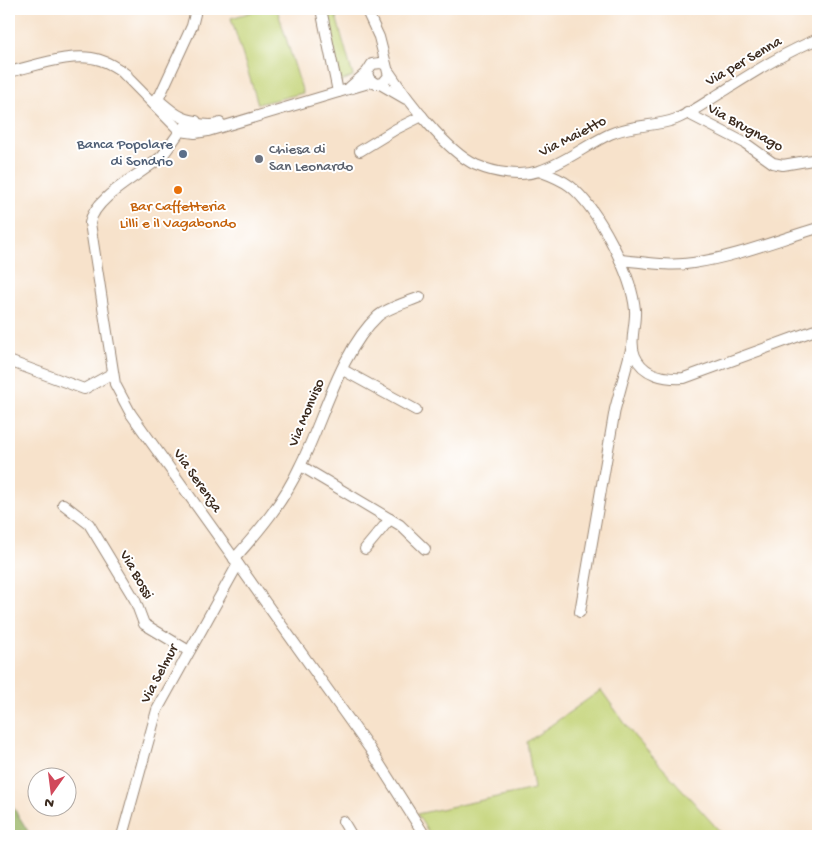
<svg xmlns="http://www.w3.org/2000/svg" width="827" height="845" viewBox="0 0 827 845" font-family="'Gochi Hand',sans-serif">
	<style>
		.green { fill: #c3d376; stroke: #7f7e4a }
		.forest { fill: #9ab567; stroke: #6a7042 }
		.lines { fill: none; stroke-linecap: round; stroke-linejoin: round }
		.minor-casing { stroke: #998674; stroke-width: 12 }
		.minor { stroke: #fff; stroke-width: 10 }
		.service-dot { fill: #5c6f8a; stroke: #fff; stroke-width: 2 }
		.worship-dot { fill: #6b7280; stroke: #fff; stroke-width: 2 }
		.food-dot { fill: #e8710a; stroke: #fff; stroke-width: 2 }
		.labels { text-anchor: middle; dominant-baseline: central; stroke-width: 4; stroke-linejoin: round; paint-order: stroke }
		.street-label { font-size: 15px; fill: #3b2a1e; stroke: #fff }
		.service-label { font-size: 15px; fill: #4e5e75; stroke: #fff; text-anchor: end }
		.worship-label { font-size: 15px; fill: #5b616d; stroke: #fff; text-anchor: start }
		.food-label { font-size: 15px; fill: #c56008; stroke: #fff }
	</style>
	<rect width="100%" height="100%" fill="#fff"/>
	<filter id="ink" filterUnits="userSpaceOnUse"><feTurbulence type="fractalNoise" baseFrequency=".02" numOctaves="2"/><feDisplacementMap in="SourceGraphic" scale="10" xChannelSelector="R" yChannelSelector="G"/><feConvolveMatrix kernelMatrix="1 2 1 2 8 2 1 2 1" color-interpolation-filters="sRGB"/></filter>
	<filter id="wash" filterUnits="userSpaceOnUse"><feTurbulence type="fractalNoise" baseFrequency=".0096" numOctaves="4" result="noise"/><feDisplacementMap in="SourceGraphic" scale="20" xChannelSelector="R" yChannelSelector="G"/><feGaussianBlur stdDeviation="1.12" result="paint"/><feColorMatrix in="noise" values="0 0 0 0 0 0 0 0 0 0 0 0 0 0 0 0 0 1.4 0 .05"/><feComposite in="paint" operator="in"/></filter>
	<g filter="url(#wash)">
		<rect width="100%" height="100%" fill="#f7e2cb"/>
		<g class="green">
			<path d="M 262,9 L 277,9 L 303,93 L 258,104 L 231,18 Z"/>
			<path d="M 325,9 L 334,9 L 353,76 L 340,82 Z"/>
			<path d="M 601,690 L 634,736 L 724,836 L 431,836 L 417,814 L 534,789 L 527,742 Z"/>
		</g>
		<path class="forest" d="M 9,800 L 10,802 L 31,836 L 9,836 Z"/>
	</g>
	<g filter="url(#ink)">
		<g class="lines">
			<g class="minor-casing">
				<g id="minor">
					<path d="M 321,9 L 338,92"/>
					<path d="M 366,9 L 379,37 L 389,76 L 383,83 L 376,84 L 369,79 L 367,72"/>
					<path d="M 9,72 C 35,66 74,51 100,60 C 110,63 119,69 127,75"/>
					<path d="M 122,72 L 180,131 L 195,133 L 208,131 L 372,82"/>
					<path d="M 389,72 C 407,99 447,152 476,165 C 495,173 520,177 539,171 C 565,163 586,145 610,134 C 633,124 655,127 676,119 C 691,113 705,103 719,94 C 751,74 783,53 818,39"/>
					<path d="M 380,84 L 406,99"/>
					<path d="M 350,87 L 367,72 L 372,64 L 381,63 L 386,65"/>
					<path d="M 156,98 C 170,109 178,119 196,121"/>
					<path d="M 156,104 L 192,26 L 195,14 L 195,9"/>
					<path d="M 687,113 L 745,143 L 773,163 L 783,165 L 818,159"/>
					<path d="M 220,123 C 209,129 196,120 185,126 C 182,127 167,151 161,157 C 142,174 94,197 90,223 L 115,384 L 131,414 L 370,749 L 425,836"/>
					<path d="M 360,151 L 396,129 L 422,116"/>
					<path d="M 539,171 C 550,175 561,179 570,186 C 598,208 632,275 635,310 C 636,324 629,342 635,356 C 643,375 665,379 684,378 L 818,329"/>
					<path d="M 620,260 C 644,262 669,267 693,263 C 735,257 777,240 818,228"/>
					<path d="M 9,361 L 84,389 L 113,373"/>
					<path d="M 343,370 L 416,410"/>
					<path d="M 301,466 L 400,525 L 425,549"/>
					<path d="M 63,504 L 89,524 L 135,600 L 144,624 L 189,651"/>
					<path d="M 365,549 L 390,519"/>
					<path d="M 234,559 C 260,530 284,501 300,466 C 323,421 340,351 378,316 C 387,308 408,302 420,297"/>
					<path d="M 580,612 L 615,409 L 632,346"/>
					<path d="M 343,821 L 352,836"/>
					<path d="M 122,836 L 157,710 L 238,564"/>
				</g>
			</g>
			<use href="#minor" class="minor"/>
		</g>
	</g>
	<circle class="service-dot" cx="183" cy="154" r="5"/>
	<circle class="worship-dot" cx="259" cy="159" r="5"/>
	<circle class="food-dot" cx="178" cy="190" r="5"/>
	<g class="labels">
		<g class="street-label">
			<text transform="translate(744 62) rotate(-30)">Via per Senna</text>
			<text transform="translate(745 128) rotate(29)">Via Brugnago</text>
			<text transform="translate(573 137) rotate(-27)">Via Maietto</text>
			<text transform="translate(307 413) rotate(-67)">Via Monviso</text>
			<text transform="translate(197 481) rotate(55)">Via Serenza</text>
			<text transform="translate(136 575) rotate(60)">Via Bossi</text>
			<text transform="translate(160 674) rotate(-62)">Via Selmur</text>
		</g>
		<g class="service-label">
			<text x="173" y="145">Banca Popolare<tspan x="173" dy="17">di Sondrio</tspan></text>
		</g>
		<g class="worship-label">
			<text x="269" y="150">Chiesa di<tspan x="269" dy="17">San Leonardo</tspan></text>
		</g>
		<g class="food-label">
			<text x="178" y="207">Bar Caffetteria<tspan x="178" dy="17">Lilli e il Vagabondo</tspan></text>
		</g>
	</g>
	<rect width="827" height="845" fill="none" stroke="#fff" stroke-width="30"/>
	<g transform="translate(52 792) rotate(194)"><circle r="24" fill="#ffffff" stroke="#b1aaa5"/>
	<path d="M0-4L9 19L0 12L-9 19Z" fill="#d1495b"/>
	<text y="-8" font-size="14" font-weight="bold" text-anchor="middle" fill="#3b2a1e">N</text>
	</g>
</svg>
